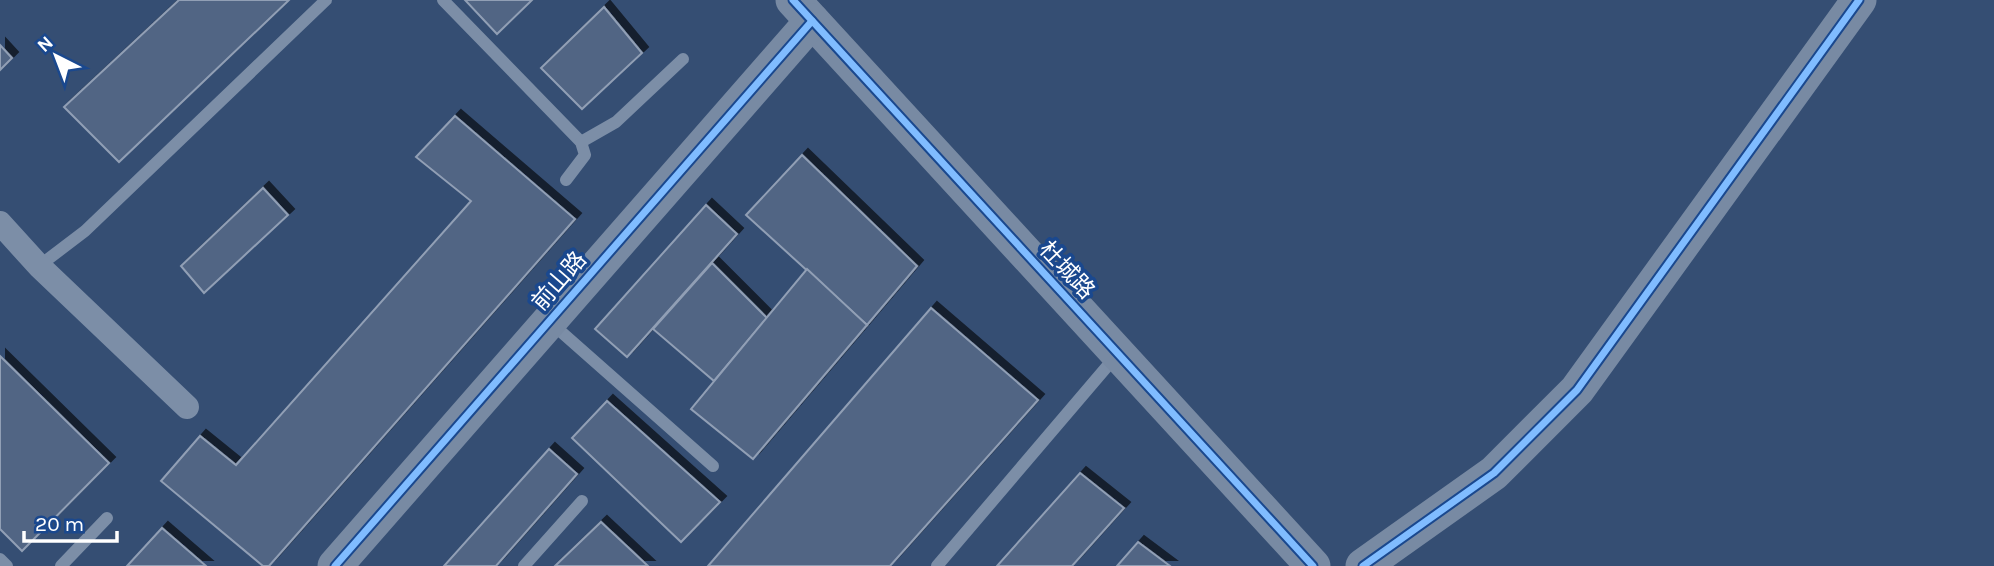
<svg xmlns="http://www.w3.org/2000/svg" width="1994" height="566" viewBox="0 0 1994 566" font-family="Karla,'Noto Sans SC',sans-serif">
	<style>
		.building { fill: #516584; stroke: #919fb5; stroke-width: 2; filter: url(#shadow) }
		.lines { fill: none; stroke-linecap: round; stroke-linejoin: round }
		.lane { stroke: #7c8ea7; stroke-width: 12 }
		.street { stroke: #7c8ea7; stroke-width: 24 }
		.secondary { stroke: #788aa3; stroke-width: 35 }
		.cycleway-casing { stroke: #1a488e; stroke-width: 11 }
		.cycleway { stroke: #80bcff; stroke-width: 7 }
		.labels { text-anchor: middle; dominant-baseline: central; stroke-width: 7; stroke-linejoin: round; paint-order: stroke }
		.street-label { font-size: 23px; fill: #fff; stroke: #1a488e }
	</style>
	<defs>
		<filter id="shadow"><feDropShadow dx="6" dy="-6" stdDeviation="0" flood-color="#0009"/></filter>
	</defs>
	<rect width="100%" height="100%" fill="#354e73"/>
	<g class="building">
		<path d="M 179,0 L 289,0 L 119,162 L 64,107 Z"/>
		<path d="M 465,0 L 532,0 L 497,34 Z"/>
		<path d="M 604,7 L 642,53 L 582,109 L 541,68 Z"/>
		<path d="M 0,45 L 12,58 L 0,70 Z"/>
		<path d="M 455,116 L 575,219 L 269,566 L 263,566 L 161,481 L 200,436 L 236,465 L 471,201 L 416,157 Z"/>
		<path d="M 802,155 L 917,266 L 867,325 L 746,215 Z"/>
		<path d="M 263,188 L 288,215 L 204,293 L 181,266 Z"/>
		<path d="M 706,205 L 737,234 L 627,357 L 595,329 Z"/>
		<path d="M 712,263 L 767,318 L 714,381 L 653,329 Z"/>
		<path d="M 807,269 L 867,325 L 753,459 L 691,409 Z"/>
		<path d="M 931,308 L 1038,400 L 890,566 L 708,566 Z"/>
		<path d="M 0,356 L 109,463 L 22,551 L 0,529 Z"/>
		<path d="M 607,401 L 720,502 L 681,542 L 572,438 Z"/>
		<path d="M 549,449 L 577,474 L 496,566 L 444,566 Z"/>
		<path d="M 1080,473 L 1124,508 L 1072,566 L 997,566 Z"/>
		<path d="M 601,522 L 648,566 L 555,566 Z"/>
		<path d="M 162,528 L 206,566 L 127,566 Z"/>
		<path d="M 1138,542 L 1170,566 L 1117,566 Z"/>
	</g>
	<g class="lines">
		<g class="lane">
			<path d="M 443,0 L 581,142 L 585,155 L 566,180"/>
			<path d="M 581,142 L 616,122 L 683,59"/>
			<path d="M 39,266 L 85,231 L 326,0"/>
			<path d="M 550,322 L 713,466"/>
			<path d="M 0,559 L 7,566"/>
			<path d="M 61,566 L 107,518"/>
			<path d="M 524,566 L 582,501"/>
			<path d="M 937,566 L 1116,356"/>
		</g>
		<path class="street" d="M 0,223 L 39,266 L 187,407"/>
		<g class="secondary">
			<path d="M 793,0 L 1313,566"/>
			<path d="M 335,566 L 812,21"/>
			<path d="M 1363,566 L 1494,473 L 1577,390 L 1859,0"/>
		</g>
		<g class="cycleway-casing">
			<g id="cycleway">
				<path d="M 793,0 L 1313,566"/>
				<path d="M 335,566 L 812,21"/>
				<path d="M 1363,566 L 1494,473 L 1577,390 L 1859,0"/>
			</g>
		</g>
		<use href="#cycleway" class="cycleway"/>
	</g>
	<g class="labels">
		<g class="street-label">
			<text transform="translate(1067 270) rotate(47)">杜城路</text>
			<text transform="translate(559 281) rotate(-49)">前山路</text>
		</g>
	</g>
	<g transform="translate(56 56) rotate(318)" stroke="#1a488e" stroke-width="5" paint-order="stroke">
	<path d="M0-5L12 26L0 18L-12 26Z" fill="#ffffff"/>
	<text y="-10" font-size="19" font-weight="bold" text-anchor="middle" fill="#ffffff">N</text>
	</g>
	<path d="M24 531v10h93v-10" fill="none" stroke="#ffffff" stroke-width="3.5"/>
	<text x="35" y="531" font-size="21" fill="#ffffff" stroke="#1a488e" stroke-width="5" paint-order="stroke">20 m</text>
</svg>
